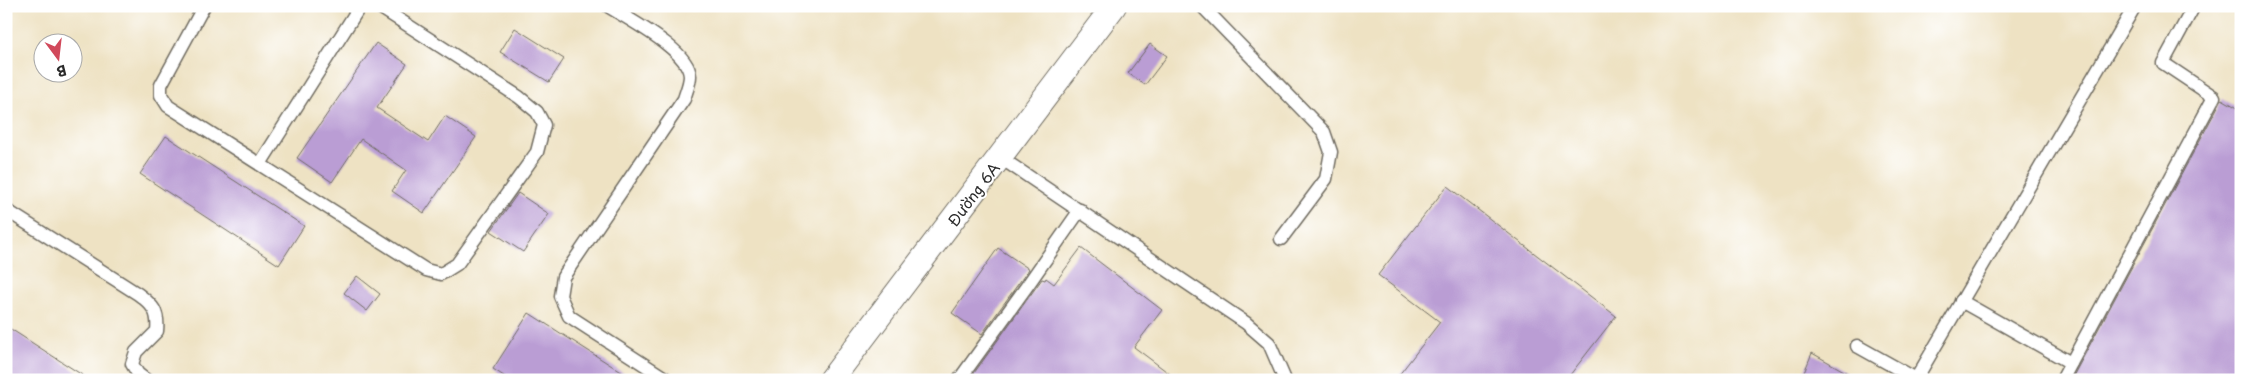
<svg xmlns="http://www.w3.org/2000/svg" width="2247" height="386" viewBox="0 0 2247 386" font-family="'Playpen Sans',sans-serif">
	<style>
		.building { fill: #ba9dd4 }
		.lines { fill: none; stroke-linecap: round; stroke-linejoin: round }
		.lane-casing { stroke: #6f6b60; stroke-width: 15 }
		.street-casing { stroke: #6f6b60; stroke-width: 26 }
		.lane { stroke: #fff; stroke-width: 12 }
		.street { stroke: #fff; stroke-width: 24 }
		.labels { text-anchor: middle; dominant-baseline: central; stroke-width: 4; stroke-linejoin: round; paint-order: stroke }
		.street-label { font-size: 15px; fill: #2b2b2b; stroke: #fff }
	</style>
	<rect width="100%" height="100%" fill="#fff"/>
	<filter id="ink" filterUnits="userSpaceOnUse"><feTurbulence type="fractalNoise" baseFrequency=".02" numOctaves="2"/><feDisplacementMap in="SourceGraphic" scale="10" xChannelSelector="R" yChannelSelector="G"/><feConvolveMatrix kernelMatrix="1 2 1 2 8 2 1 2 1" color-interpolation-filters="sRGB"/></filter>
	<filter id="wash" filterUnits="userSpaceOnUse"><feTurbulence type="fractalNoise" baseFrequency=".0096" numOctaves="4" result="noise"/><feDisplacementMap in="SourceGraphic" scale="20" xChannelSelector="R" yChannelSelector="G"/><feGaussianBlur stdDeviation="1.12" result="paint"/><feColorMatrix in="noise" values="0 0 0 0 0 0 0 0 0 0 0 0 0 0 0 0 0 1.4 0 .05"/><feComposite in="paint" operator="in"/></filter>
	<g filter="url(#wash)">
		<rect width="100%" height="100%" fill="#eee2c3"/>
		<g id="blocks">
			<g class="building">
				<path d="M 515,28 L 564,59 L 549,82 L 500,52 Z"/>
				<path d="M 376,43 L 407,64 L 377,108 L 428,142 L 445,116 L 476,137 L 424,213 L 392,191 L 406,170 L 361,139 L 332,182 L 297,158 Z"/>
				<path d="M 1150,44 L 1167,56 L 1145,85 L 1128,73 Z"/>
				<path d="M 2222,99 L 2241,110 L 2241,380 L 2071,380 Z"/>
				<path d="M 166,136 L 304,226 L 279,265 L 140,174 Z"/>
				<path d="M 1447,186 L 1616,316 L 1566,380 L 1395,380 L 1440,322 L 1378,275 Z"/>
				<path d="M 518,193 L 549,214 L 523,252 L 491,231 Z"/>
				<path d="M 998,248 L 1029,269 L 982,334 L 952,313 Z"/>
				<path d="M 1081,248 L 1162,310 L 1134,347 L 1178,380 L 969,380 L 1042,279 L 1045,280 L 1046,278 L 1054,284 Z"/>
				<path d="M 357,276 L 380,294 L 367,311 L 344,293 Z"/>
				<path d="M 529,313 L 634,380 L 510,380 L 493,369 Z"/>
				<path d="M 6,326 L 90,380 L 6,380 Z"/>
				<path d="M 1812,353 L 1860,380 L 1801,380 Z"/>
			</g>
		</g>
	</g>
	<g filter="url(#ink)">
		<use href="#blocks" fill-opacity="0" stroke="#6f6b60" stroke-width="1"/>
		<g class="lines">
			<g class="lane-casing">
				<g id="lane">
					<path d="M 204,6 L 161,85 L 161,95 L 168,106 L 426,270 L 441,274 L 457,264 L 537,152 L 544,125 L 537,112 L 519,97 L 378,6"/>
					<path d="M 608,6 C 629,20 689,50 690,76 C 690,83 686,92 684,99 L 563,277 L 560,296 L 569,316 L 668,380"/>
					<path d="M 1202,6 L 1324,132 L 1331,152 L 1326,179 L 1281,239"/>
					<path d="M 1001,158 L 1246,323 L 1269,343 L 1285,380"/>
					<path d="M 260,164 L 360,6"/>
					<path d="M 6,210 L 138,294 C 153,305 159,312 157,331 L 136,352 L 132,364 L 138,374 L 146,380"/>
					<path d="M 1961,301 L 2071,363"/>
					<path d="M 1857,346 L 1918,380"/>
					<path d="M 1916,379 L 2135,6"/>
					<path d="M 959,380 L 1027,286 L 1080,210"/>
					<path d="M 2062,380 L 2214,97 L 2163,63 L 2194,6"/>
				</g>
			</g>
			<g class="street-casing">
				<path id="street" d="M 831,380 L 1114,6"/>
			</g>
			<use href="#lane" class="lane"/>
			<use href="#street" class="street"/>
		</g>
	</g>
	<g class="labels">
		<g class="street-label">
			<text transform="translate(973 194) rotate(-53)">Đường 6A</text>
		</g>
	</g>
	<rect width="2247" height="386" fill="none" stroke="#fff" stroke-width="25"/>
	<g transform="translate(58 58) rotate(165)"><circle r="24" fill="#ffffff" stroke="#aaaaaa"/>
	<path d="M0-4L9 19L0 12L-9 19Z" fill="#d1495b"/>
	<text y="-8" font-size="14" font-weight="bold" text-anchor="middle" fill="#2b2b2b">B</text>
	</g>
</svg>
